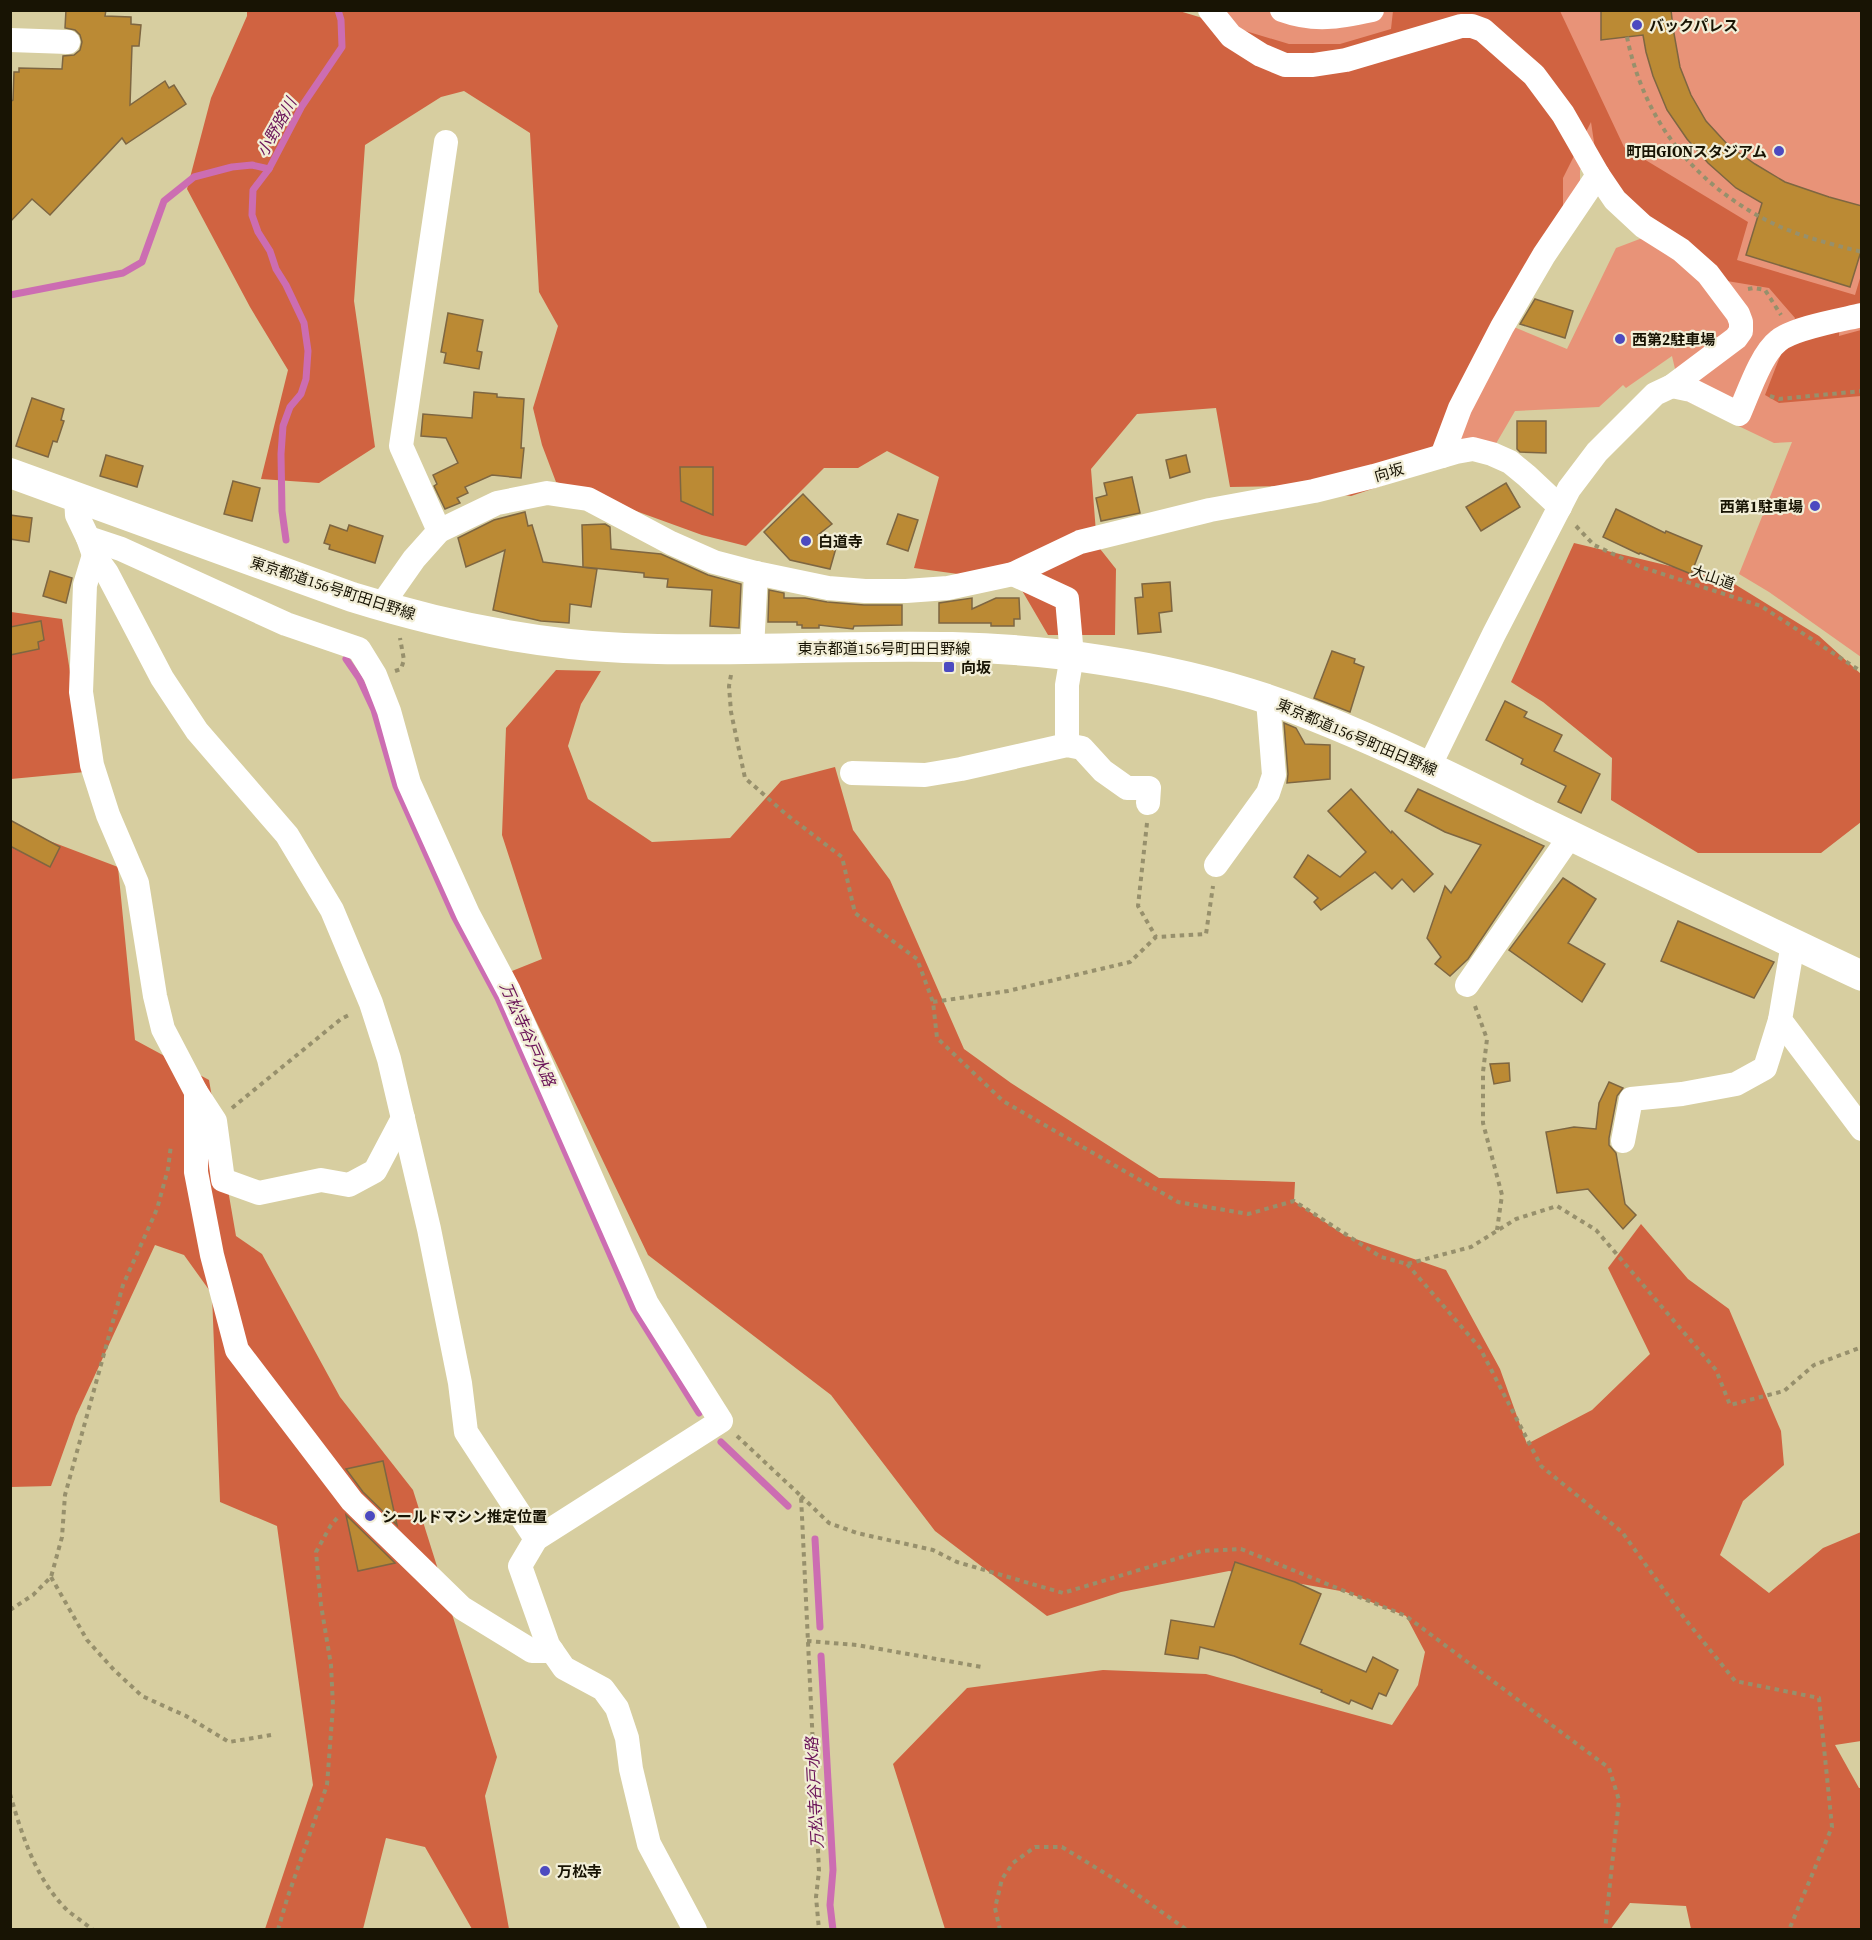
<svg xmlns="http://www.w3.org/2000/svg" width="1872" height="1940" viewBox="0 0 1872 1940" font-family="'Source Serif 4','Noto Sans JP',serif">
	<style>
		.green { fill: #e89378 }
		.forest { fill: #d06341 }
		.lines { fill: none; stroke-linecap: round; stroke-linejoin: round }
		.stream { stroke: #cc6db2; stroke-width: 7 }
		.building { fill: #bb8a34; stroke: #7e6641; stroke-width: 1.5 }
		.path { stroke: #97906c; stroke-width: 4; stroke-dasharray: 4.5 4.5; stroke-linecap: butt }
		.minor { stroke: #fff; stroke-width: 24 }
		.major { stroke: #fff; stroke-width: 30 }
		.poi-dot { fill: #4c4ac0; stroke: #f2eed7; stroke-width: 2 }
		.labels { text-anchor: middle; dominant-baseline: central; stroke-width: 4.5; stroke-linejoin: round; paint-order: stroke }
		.poi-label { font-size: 15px; font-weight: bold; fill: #181404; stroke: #f2eed7; text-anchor: start }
		.street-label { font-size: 15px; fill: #181404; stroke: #f2eed7 }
		.water-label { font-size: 16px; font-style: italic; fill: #6a1358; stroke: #f2eed7 }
	</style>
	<rect width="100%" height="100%" fill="#d7cea0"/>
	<path class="green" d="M 1220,11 L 1861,11 L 1861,657 L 1769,592 L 1739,574 L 1792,442 L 1774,443 L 1682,399 L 1672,356 L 1626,388 L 1623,385 L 1599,407 L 1515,411 L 1494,447 L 1450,447 L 1509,325 L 1567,349 L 1616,248 L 1645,237 L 1594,150 L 1580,170 L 1580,183 L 1500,327 L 1313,56 L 1235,29 Z"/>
	<g class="forest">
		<path d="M 1176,10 L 1289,44 L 1340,44 L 1391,29 L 1393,11 L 1560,11 L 1624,147 L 1748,222 L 1737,260 L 1855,295 L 1861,275 L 1861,305 L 1840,311 L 1839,336 L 1861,330 L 1861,396 L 1779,403 L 1765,395 L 1795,318 L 1769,288 L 1727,281 L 1621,193 L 1595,149 L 1591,122 L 1563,178 L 1563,218 L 1435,468 L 1351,496 L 1279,486 L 1230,487 L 1216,408 L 1137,414 L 1091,469 L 1097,545 L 1116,569 L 1115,635 L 1048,635 L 1017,582 L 914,568 L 939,477 L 887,451 L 858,468 L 824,468 L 746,546 L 702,535 L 556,482 L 542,445 L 533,408 L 558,326 L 539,292 L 530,133 L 464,91 L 441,97 L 365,145 L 354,301 L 375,447 L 319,483 L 261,479 L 288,370 L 250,307 L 187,189 L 211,98 L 247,16 L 247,11 Z"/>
		<path d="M 1574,543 L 1728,580 L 1819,636 L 1861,674 L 1861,822 L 1821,853 L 1698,853 L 1611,800 L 1612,758 L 1543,702 L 1511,682 Z"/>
		<path d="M 11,612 L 62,619 L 85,772 L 11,779 Z"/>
		<path d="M 556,670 L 601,671 L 581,704 L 568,746 L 588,799 L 652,842 L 730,838 L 781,781 L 835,767 L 853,830 L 890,880 L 964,1049 L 1011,1083 L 1159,1178 L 1295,1182 L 1294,1201 L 1344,1235 L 1446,1270 L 1500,1369 L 1527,1444 L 1592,1410 L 1650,1354 L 1608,1268 L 1641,1224 L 1688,1279 L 1729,1309 L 1781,1431 L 1784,1465 L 1743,1501 L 1720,1555 L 1769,1593 L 1823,1548 L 1861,1532 L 1861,1741 L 1835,1745 L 1859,1788 L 1861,1788 L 1861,1929 L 1691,1929 L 1686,1906 L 1630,1903 L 1610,1930 L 945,1929 L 893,1764 L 967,1688 L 1103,1670 L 1206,1674 L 1392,1725 L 1418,1685 L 1425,1652 L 1406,1616 L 1346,1592 L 1229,1571 L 1121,1592 L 1047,1616 L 935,1531 L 831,1395 L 648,1255 L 512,971 L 542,959 L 502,835 L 506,728 Z"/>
		<path d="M 10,826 L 118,867 L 135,1040 L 209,1080 L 236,1236 L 262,1254 L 340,1397 L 413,1490 L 497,1757 L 485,1796 L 509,1929 L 472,1929 L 425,1847 L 386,1838 L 363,1929 L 265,1929 L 313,1785 L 277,1526 L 220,1502 L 212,1294 L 184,1255 L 155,1245 L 76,1416 L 51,1486 L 11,1487 Z"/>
	</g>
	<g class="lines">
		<g class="stream">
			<path d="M 269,169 L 253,190 L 252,215 L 258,232 L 270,251 L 276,269 L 286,285 L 304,323 L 308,351 L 306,379 L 301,394 L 290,407 L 283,426 L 281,454 L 282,511 L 286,540"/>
			<path d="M 10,295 L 123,273 L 142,262 L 164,201 L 194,177 L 232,167 L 252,165 L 269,169 L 302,106 L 342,47 L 341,20 L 338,10"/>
			<path d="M 346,659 L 359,678 L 374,710 L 396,786 L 454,916 L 498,998 L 634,1309 L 699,1413"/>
			<path d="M 721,1442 L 788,1506"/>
			<path d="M 815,1539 L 820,1627"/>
			<path d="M 821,1656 L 833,1870 L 830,1905 L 833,1930"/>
		</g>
	</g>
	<g class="building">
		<path d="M 66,10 L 106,10 L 105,16 L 131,17 L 131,24 L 141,25 L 139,46 L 132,46 L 130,105 L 165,81 L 169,88 L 174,85 L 186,104 L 126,144 L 122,138 L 50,215 L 32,199 L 10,222 L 10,102 L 13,100 L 14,72 L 19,72 L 19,68 L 62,69 L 63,56 L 74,55 L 80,50 L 82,42 L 80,35 L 75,30 L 65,28 Z"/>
		<path d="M 1601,10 L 1671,10 L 1673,28 L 1680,67 L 1691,95 L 1706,121 L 1728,145 L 1755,164 L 1785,182 L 1829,197 L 1862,206 L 1862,248 L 1850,287 L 1746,255 L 1762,203 L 1736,188 L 1708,163 L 1687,139 L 1667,110 L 1653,76 L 1646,52 L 1643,35 L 1601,40 Z"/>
		<path d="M 1535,299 L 1573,311 L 1565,338 L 1520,324 Z"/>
		<path d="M 448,313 L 483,320 L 477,351 L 482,352 L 479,369 L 444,363 L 446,353 L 441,352 Z"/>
		<path d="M 474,392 L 497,394 L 497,397 L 524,399 L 521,448 L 524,448 L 521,478 L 492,475 L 465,487 L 468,493 L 457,498 L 460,503 L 445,509 L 434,486 L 437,484 L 433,475 L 458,463 L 446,438 L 421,436 L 423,414 L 472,418 Z"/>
		<path d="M 32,398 L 64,409 L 61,420 L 64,421 L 57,442 L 53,441 L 48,457 L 16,446 Z"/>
		<path d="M 1517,421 L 1546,421 L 1546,453 L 1520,452 L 1517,449 Z"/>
		<path d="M 106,455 L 143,466 L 137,487 L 100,476 Z"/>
		<path d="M 1186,455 L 1190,472 L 1170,478 L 1166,460 Z"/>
		<path d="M 680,467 L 713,467 L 713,515 L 681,501 Z"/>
		<path d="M 1132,477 L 1140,513 L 1101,521 L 1096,498 L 1107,495 L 1104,483 Z"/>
		<path d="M 233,481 L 260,488 L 252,521 L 224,514 Z"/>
		<path d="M 1506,483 L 1520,507 L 1481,531 L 1466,507 Z"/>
		<path d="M 803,494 L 832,524 L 818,535 L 838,541 L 830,569 L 790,560 L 764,532 Z"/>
		<path d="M 1616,509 L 1665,533 L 1666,531 L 1702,546 L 1691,574 L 1640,553 L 1639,554 L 1603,537 Z"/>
		<path d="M 525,512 L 528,526 L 532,525 L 543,562 L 597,569 L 591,607 L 570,604 L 569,623 L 541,621 L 493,610 L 505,550 L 466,567 L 458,538 L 494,520 Z"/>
		<path d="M 898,514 L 918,520 L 908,551 L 887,544 Z"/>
		<path d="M 10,515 L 32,518 L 29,542 L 10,539 Z"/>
		<path d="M 605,524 L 610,527 L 611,549 L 661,554 L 708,575 L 741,584 L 739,628 L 710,626 L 712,590 L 667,587 L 668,579 L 644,577 L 644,573 L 583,567 L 582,525 Z"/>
		<path d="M 330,525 L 347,531 L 349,525 L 383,536 L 375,563 L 329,549 L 330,545 L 324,543 Z"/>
		<path d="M 50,571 L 72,578 L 66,603 L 43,596 Z"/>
		<path d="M 1170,582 L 1172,611 L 1159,613 L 1161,632 L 1138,634 L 1135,598 L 1143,597 L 1142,584 Z"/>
		<path d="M 769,590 L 784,593 L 784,598 L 805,598 L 827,602 L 864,605 L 902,605 L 902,625 L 854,626 L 853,629 L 819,625 L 819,628 L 802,628 L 802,625 L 797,625 L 797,622 L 768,622 Z"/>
		<path d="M 972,598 L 972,609 L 996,598 L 1019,598 L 1020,619 L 1014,619 L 1014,626 L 991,626 L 991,623 L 939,623 L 939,603 Z"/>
		<path d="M 41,621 L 44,640 L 38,642 L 39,649 L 10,655 L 10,627 Z"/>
		<path d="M 1332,651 L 1355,659 L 1354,663 L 1364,667 L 1350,712 L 1314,698 Z"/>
		<path d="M 1505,701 L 1527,712 L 1524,717 L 1562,735 L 1554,751 L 1600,774 L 1581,813 L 1558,802 L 1566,786 L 1521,764 L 1523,759 L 1486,740 Z"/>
		<path d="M 1284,723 L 1296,728 L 1305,744 L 1330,745 L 1330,779 L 1287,783 L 1288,774 Z"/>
		<path d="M 1351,789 L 1391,833 L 1392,831 L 1433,874 L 1414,892 L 1402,879 L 1392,889 L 1375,872 L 1321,910 L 1314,902 L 1318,898 L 1294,877 L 1308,855 L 1340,877 L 1366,852 L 1328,811 Z"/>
		<path d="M 1418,789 L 1544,846 L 1468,959 L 1450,976 L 1435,964 L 1441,957 L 1427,938 L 1445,886 L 1451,893 L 1481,845 L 1445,832 L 1405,811 Z"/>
		<path d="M 10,820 L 60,847 L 50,867 L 10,846 Z"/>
		<path d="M 1563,878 L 1596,899 L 1568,943 L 1605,964 L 1582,1002 L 1509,950 Z"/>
		<path d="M 1678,921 L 1774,962 L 1754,998 L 1661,961 Z"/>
		<path d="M 1509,1063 L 1510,1081 L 1494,1084 L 1490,1064 Z"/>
		<path d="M 1609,1082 L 1623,1088 L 1617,1096 L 1609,1138 L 1609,1145 L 1616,1153 L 1625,1204 L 1636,1215 L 1623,1229 L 1588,1189 L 1557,1193 L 1546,1132 L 1574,1127 L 1596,1129 L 1599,1103 Z"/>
		<path d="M 383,1461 L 397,1525 L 363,1492 L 346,1469 Z"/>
		<path d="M 346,1515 L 395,1563 L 358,1571 Z"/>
		<path d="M 1235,1562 L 1295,1582 L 1321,1594 L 1300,1644 L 1366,1672 L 1373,1657 L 1398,1670 L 1386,1696 L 1379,1693 L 1372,1709 L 1351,1700 L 1349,1704 L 1321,1692 L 1322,1690 L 1234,1656 L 1200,1647 L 1198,1659 L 1165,1654 L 1171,1620 L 1214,1627 Z"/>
	</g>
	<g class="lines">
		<g class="path">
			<path d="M 1627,37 C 1644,121 1694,184 1770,222 C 1798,236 1831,244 1862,252"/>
			<path d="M 1748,289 L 1754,288 L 1765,290 L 1781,315"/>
			<path d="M 1770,396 L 1779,399 L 1862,391"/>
			<path d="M 1576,526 L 1594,545 L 1641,567 L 1761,606 L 1862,672"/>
			<path d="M 395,671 L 401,669 L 404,660 L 400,638"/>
			<path d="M 731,675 L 729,686 L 731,712 L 745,778 L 787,815 L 842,857 L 855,913 L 917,959 L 933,1002 L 937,1038 L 1003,1101 L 1178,1202 L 1248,1214 L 1294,1201 L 1381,1257 L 1407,1264 L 1471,1247 L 1516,1219 L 1557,1206 L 1596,1230 L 1716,1370 L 1730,1405 L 1784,1391 L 1814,1365 L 1862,1347"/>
			<path d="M 1147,823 L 1138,906 L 1156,937"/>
			<path d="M 933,1002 L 1008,991 L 1130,962 L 1156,937 L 1206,934 L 1213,886"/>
			<path d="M 1475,1006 L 1487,1039 L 1483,1072 L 1483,1123 L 1502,1195 L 1497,1230"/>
			<path d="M 232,1108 L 341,1019 L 351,1014"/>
			<path d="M 1407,1264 L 1480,1348 L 1541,1466 L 1622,1532 L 1685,1619 L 1735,1681 L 1819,1698 L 1832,1827 L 1789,1930"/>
			<path d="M 737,1436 L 801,1496 L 819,1871 L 816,1897 L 819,1930"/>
			<path d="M 801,1496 L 829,1523 L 857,1533 L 933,1550 L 957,1562 L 1063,1593 L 1202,1551 L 1241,1549 L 1406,1616 L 1609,1768 L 1619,1800 L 1605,1930"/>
			<path d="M 51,1577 L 87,1640 L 114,1670 L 142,1696 L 186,1716 L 229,1742 L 271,1735"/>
			<path d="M 10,1610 L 33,1595 L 51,1577 L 62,1537 L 65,1495 L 123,1285 L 157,1209 L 168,1169 L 171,1145"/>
			<path d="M 807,1641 L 857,1645 L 982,1667"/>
			<path d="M 10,1794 C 22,1835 35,1878 67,1910 C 75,1917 85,1923 93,1930"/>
			<path d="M 460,1929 L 460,1930"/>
			<path d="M 278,1930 L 287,1899 L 327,1785 L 333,1706 L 331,1665 L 321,1605 L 316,1552 L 331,1525 L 338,1517"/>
			<path d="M 1000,1930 L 995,1908 L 1002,1879 L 1013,1863 L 1035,1847 L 1062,1847 L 1121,1883 L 1187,1930"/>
		</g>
		<g class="minor">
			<path d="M 1210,10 L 1231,36 L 1261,55 L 1285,65 L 1313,65 L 1346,60 L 1461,26 L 1472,26 L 1483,30 L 1534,75 L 1563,114 L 1598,175 L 1615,200 L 1643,226 L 1681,250 L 1708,274 L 1738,314 L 1741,322 L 1741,331 L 1736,338 L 1672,386 L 1655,394 L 1597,452 L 1569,489 L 1494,634 L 1429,767"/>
			<path d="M 1282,10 C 1315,22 1339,17 1372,10"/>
			<path d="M 10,40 L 68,42"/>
			<path d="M 1672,386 L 1691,390 L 1739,414 C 1748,394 1761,354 1778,341 C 1793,328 1841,320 1862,315"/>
			<path d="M 1442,456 L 1460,408 L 1502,327 L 1544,255 L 1598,175"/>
			<path d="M 76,497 L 77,515 L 88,538 L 94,555 L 107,573 L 162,678 L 197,731 L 287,835 L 332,910 L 371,1003 L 389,1059 L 429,1229 L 460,1383 L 466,1432 L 536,1539"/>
			<path d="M 439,531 L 401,446 L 446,142"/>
			<path d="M 88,538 L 121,549 L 286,624 L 359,649 L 375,675 L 389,711 L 409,783 L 468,914 L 509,991 L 647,1304 L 721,1421 L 536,1539 L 520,1566 L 548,1645 L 564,1668 L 603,1689 L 617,1708 L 627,1738 L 631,1769 L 649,1844 L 695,1930"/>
			<path d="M 94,555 L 85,585 L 81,692 L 92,765 L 108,815 L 137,883 L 155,996 L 163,1029 L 196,1092 L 196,1172 L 212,1255 L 237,1350 L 352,1501 L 462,1608 L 532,1651 L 552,1651"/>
			<path d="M 1013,574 L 1067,599 L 1072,656 L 1067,685 L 1067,745"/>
			<path d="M 381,606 L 414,559 L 439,531 L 497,503 L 547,493 L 588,499 L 671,543 L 714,562 L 756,573 L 828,588 L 865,591 L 906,591 L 948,588 L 1013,574 L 1080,542 L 1210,510 L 1314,491 L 1374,476 L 1456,452 L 1473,449 L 1492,454 L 1510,462 L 1527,476 L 1560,507"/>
			<path d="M 752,649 L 756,573"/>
			<path d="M 852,773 L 925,775 L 961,769 L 1067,745 L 1082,748 L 1103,771 L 1127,788 L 1149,788 L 1148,803"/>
			<path d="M 1216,865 L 1268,793 L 1274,775 L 1268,700"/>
			<path d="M 1793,943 L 1780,1020 L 1862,1129"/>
			<path d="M 1467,985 L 1571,835"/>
			<path d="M 196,1092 L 215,1121 L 223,1180 L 259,1193 L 321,1180 L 349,1185 L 375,1171 L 403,1118"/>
			<path d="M 1623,1141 L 1631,1099 L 1682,1094 L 1736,1084 L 1765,1068 L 1780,1020"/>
		</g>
		<path class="major" d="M 10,473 L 352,597 C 439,624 532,644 624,648 C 783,655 943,634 1101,660 C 1174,671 1247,689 1316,717 C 1389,746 1461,782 1532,817 C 1642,870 1751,924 1862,976"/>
	</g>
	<g class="poi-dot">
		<circle cx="1637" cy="25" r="6"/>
		<circle cx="1779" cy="151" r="6"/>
		<circle cx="1620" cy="339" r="6"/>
		<circle cx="1815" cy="506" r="6"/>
		<circle cx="806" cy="541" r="6"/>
		<rect x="943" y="661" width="12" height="12" rx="3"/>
		<circle cx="370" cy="1516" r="6"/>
		<circle cx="545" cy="1871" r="6"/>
	</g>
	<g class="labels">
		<g class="poi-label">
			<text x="1649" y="25">バックパレス</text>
			<text x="1767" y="151" text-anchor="end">町田GIONスタジアム</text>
			<text x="1632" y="339">西第2駐車場</text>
			<text x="1803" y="506" text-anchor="end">西第1駐車場</text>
			<text x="818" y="541">白道寺</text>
			<text x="961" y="667">向坂</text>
			<text x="382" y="1516">シールドマシン推定位置</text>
			<text x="557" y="1871">万松寺</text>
		</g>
		<g class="street-label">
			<text transform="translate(1389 472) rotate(-16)">向坂</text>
			<text transform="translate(1713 577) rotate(19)">大山道</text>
			<text transform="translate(333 588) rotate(18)">東京都道156号町田日野線</text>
			<text x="884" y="648">東京都道156号町田日野線</text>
			<text transform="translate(1357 737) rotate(23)">東京都道156号町田日野線</text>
		</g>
		<g class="water-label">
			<text transform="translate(276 127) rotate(-61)">小野路川</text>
			<text transform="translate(528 1034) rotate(66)">万松寺谷戸水路</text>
			<text transform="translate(814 1793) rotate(-93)">万松寺谷戸水路</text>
		</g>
	</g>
	<rect width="1872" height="1940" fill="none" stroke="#181404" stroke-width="24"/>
</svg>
